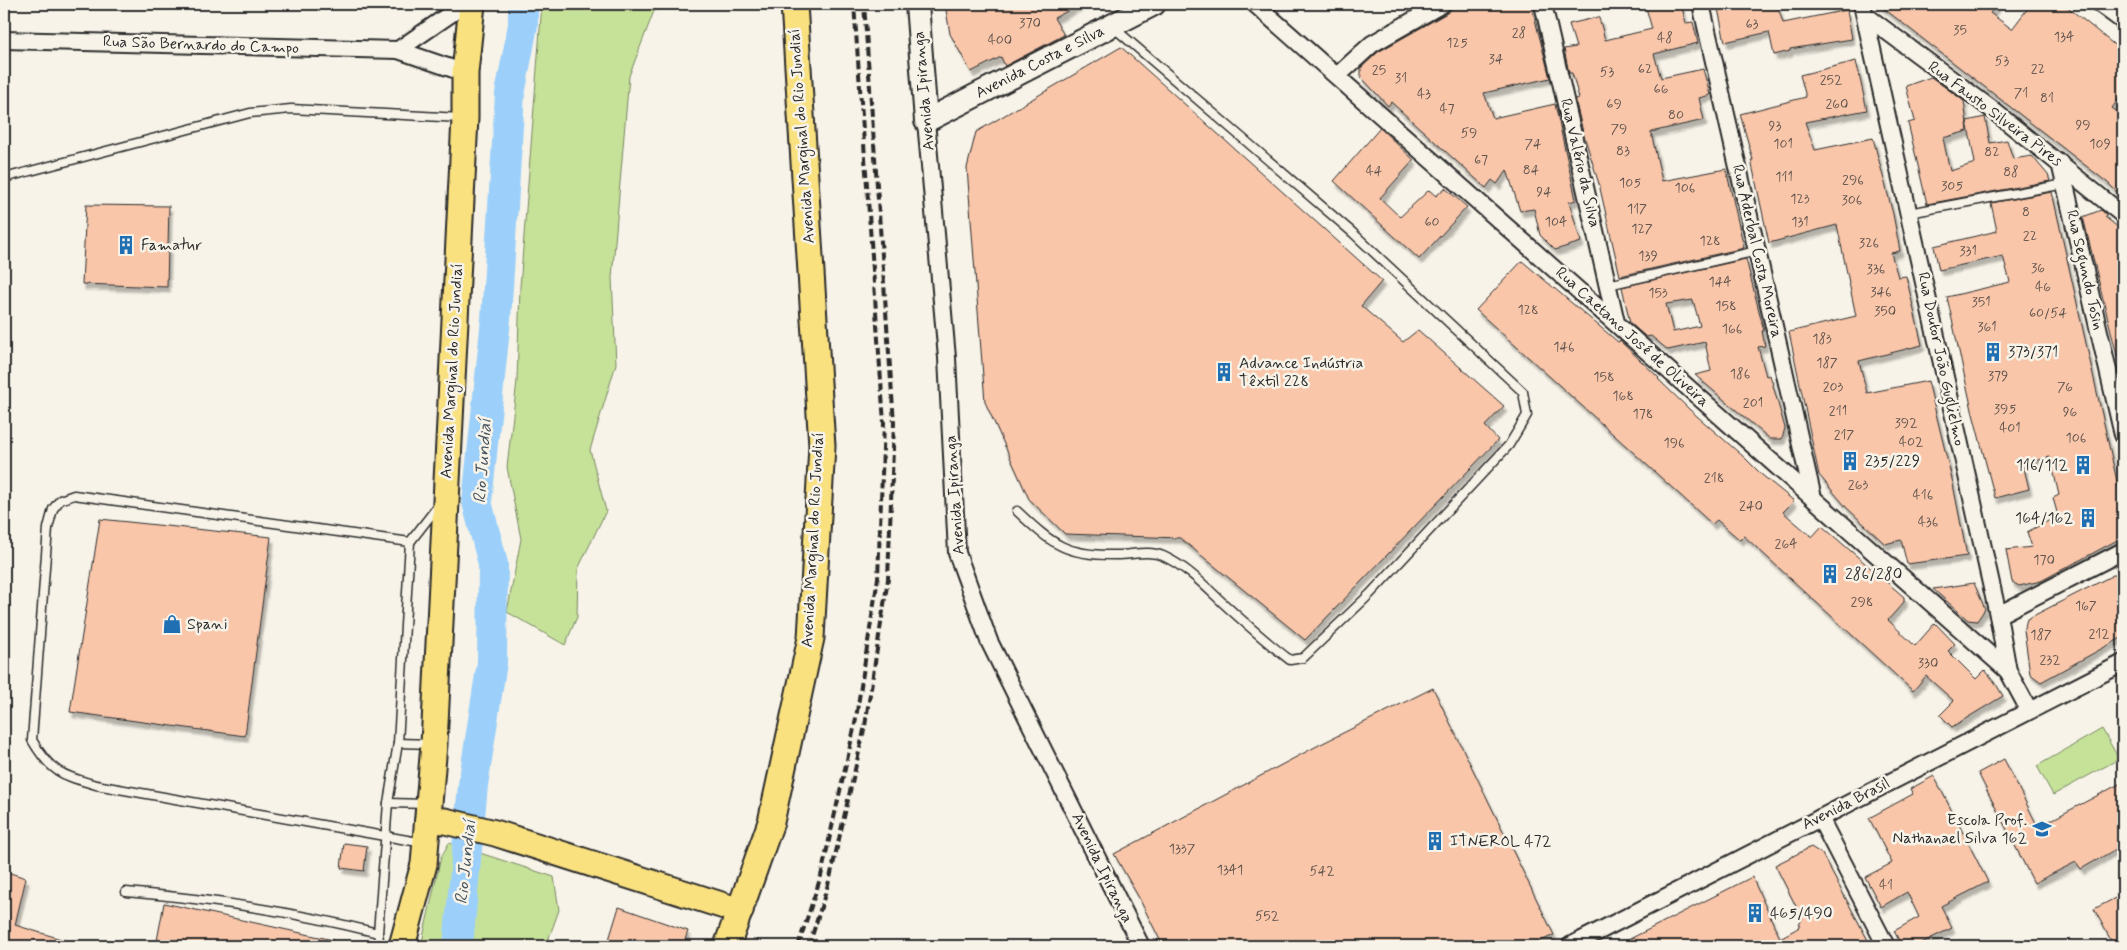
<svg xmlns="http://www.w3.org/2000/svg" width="2127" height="950" viewBox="0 0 2127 950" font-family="Mynerve,sans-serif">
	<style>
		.green { fill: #c6e299; stroke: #788662 }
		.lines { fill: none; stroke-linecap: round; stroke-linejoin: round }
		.stream { stroke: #6f8ea7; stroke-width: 5 }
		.river { stroke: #9cd0fa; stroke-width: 30 }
		.building { fill: #f9c6aa; stroke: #2b2b2b; fill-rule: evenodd; filter: url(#shadow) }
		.service-casing { stroke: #2b2b2b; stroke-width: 11 }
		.minor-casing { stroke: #2b2b2b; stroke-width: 20 }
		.secondary-casing { stroke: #2b2b2b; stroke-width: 26 }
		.primary-casing { stroke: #2b2b2b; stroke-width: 29 }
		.service { stroke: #f7f3e8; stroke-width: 8 }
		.minor { stroke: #f7f3e8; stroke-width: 16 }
		.secondary { stroke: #f7f3e8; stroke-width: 22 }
		.primary { stroke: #fae180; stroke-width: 25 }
		.rail { stroke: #2b2b2b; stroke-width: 4; stroke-dasharray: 8 4; stroke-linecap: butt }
		.labels { text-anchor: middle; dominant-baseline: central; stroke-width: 5; stroke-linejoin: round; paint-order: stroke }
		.number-label { font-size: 14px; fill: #5e524b }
		.street-label { font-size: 16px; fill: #2b2b2b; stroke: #f7f3e8 }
		.poi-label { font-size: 16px; fill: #2b2b2b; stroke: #f7f3e8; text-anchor: start }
		.water-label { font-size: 18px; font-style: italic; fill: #47545f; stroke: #f7f3e8 }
	</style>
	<defs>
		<filter id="shadow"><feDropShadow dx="3" dy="5.5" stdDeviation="1" flood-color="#0004"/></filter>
	</defs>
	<rect width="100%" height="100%" fill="#f7f3e8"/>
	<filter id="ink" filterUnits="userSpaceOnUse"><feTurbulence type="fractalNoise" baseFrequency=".02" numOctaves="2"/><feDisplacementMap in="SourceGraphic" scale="10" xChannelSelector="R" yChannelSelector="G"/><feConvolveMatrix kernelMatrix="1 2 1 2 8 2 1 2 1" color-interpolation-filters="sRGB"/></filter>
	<g filter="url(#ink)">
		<g class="green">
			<path d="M 542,4 L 674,4 L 654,11 L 629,76 L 612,278 L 616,364 L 590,450 L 606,511 L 578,569 L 577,617 L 565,645 L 507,612 L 521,539 L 507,467 L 517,381 L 520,287 Z"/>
			<path d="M 2102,729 L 2119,759 L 2053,795 L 2037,766 Z"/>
			<path d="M 449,843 L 554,877 L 559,910 L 546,946 L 421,946 L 441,857 Z"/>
		</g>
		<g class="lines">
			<path class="stream" d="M 523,8 L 535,4"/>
			<path class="river" d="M 458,946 L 473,785 L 492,662 L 493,564 L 477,502 L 496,319 L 510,94 L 523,25 L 523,4"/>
		</g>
		<g class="building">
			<path d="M 945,4 L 1081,4 L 1054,18 L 1064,35 L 1005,66 L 1001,57 L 971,72 L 950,34 Z"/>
			<path d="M 1458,4 L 1531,4 L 1550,78 L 1484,93 L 1493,118 L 1555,104 L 1576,200 L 1569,202 L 1581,242 L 1555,250 L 1540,235 L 1534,209 L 1520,211 L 1507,170 L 1497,184 L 1492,180 L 1486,188 L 1391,102 L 1388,106 L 1361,77 L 1361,68 L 1378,52 L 1447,13 Z"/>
			<path d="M 1645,4 L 1681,4 L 1686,23 L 1693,22 L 1698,43 L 1654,54 L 1661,78 L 1703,69 L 1710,95 L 1699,98 L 1704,120 L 1651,132 L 1662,181 L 1726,169 L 1744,248 L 1620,276 L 1599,184 L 1583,132 L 1575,99 L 1579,98 L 1572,73 L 1569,73 L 1564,49 L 1576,47 L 1569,24 L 1599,17 L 1605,40 L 1652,29 Z"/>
			<path d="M 1717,4 L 1777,4 L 1783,23 L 1847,10 L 1852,39 L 1790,49 L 1790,51 L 1774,55 L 1769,32 L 1725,42 Z"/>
			<path d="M 1878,4 L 1998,4 L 1990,13 L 2012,29 L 2031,4 L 2064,4 L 2123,52 L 2123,93 L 2112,108 L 2123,116 L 2123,198 L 2108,183 Z"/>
			<path d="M 1121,47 L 1382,281 L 1361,306 L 1403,342 L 1418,330 L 1504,406 L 1485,426 L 1498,440 L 1305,640 L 1180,538 L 1065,534 L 1029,499 L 985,402 L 967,168 L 976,132 Z"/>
			<path d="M 1856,61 L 1867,110 L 1805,122 L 1815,150 L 1873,138 L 1893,214 L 1900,251 L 1891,253 L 1898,277 L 1906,276 L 1922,345 L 1859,361 L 1867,393 L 1928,381 L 1952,479 L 1967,556 L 1907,564 L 1901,540 L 1885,544 L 1846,507 L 1819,475 L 1789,332 L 1856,316 L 1837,225 L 1769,243 L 1751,160 L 1753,160 L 1740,114 L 1806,97 L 1800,75 Z"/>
			<path d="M 1931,77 L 1964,101 L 1968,131 L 1943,138 L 1950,171 L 1975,163 L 1967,121 L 1985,117 L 1990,143 L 2007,140 L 2013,159 L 2032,156 L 2048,175 L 2050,181 L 1927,204 L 1908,123 L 1915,121 L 1906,86 Z"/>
			<path d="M 1380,128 L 1414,160 L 1380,198 L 1400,217 L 1429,190 L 1436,196 L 1445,188 L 1467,207 L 1419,259 L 1334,181 Z"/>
			<path d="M 2052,192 L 2123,508 L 2123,537 L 2041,581 L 2019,586 L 2012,582 L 2006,550 L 2032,547 L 2027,532 L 2058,516 L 2053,498 L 2059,495 L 2050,457 L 2023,464 L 2029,489 L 1995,498 L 1972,410 L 1947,297 L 2010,282 L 2003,256 L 1939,270 L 1934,246 L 1997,231 L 1991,203 Z"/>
			<path d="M 86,205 L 169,206 L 167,287 L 82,284 Z"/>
			<path d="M 2101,210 L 2107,215 L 2105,217 L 2123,231 L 2123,355 L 2117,356 L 2083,217 Z"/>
			<path d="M 1746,259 L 1764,331 L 1762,331 L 1765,346 L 1758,347 L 1766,376 L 1770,375 L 1785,428 L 1782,439 L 1770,439 L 1695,375 L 1711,371 L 1705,342 L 1668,350 L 1651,336 L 1646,337 L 1630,323 L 1622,287 ZM 1693,300 L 1700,326 L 1673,332 L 1666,304 Z"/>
			<path d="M 1522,261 L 1618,342 L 1620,341 L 1659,378 L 1658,379 L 1690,410 L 1745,458 L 1762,475 L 1794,501 L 1783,512 L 1812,537 L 1822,526 L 1904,597 L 1904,602 L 1888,620 L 1915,646 L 1935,623 L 1955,644 L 1948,651 L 1976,679 L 1985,670 L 1994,681 L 2003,696 L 1952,727 L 1940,715 L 1954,701 L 1926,676 L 1913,691 L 1744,536 L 1740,540 L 1717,520 L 1712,524 L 1560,386 L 1476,310 Z"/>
			<path d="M 100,519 L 271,537 L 245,736 L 70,712 Z"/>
			<path d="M 2123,570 L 2123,637 L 2041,682 L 2030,674 L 2024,630 L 2027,619 Z"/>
			<path d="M 1974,583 L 1985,609 L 1977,621 L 1968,620 L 1933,589 Z"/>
			<path d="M 1433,688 L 1554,935 L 1530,946 L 1163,946 L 1139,898 L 1114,854 L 1317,746 Z"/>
			<path d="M 2004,759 L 2038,827 L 2123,782 L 2123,845 L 2081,869 L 2076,862 L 2034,883 L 1978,773 Z"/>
			<path d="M 1934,776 L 1988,882 L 1941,906 L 1952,928 L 1915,946 L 1902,946 L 1894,931 L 1919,917 L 1907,892 L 1881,907 L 1865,877 L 1892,863 L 1869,818 L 1913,794 L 1910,789 Z"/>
			<path d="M 344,843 L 367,846 L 364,871 L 341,868 Z"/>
			<path d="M 1811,847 L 1822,854 L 1871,946 L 1616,946 L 1752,877 L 1780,938 L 1798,928 L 1802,918 L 1775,865 Z"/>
			<path d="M 4,871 L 26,878 L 15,925 L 74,943 L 74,946 L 4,946 Z"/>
			<path d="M 2123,894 L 2123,946 L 2114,946 L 2094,909 Z"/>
			<path d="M 164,903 L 333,940 L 333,946 L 156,946 Z"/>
			<path d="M 619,907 L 688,931 L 683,946 L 607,946 Z"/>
		</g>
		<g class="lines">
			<g class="service-casing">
				<g id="service">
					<path d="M 4,178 L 250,113 L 291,109 L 461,118"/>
					<path d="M 1909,213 L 2065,184"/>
					<path d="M 1608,285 L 1757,251"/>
					<path d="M 1017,511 C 1053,545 1066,556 1117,555 C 1132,555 1149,550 1163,556 C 1187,567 1204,585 1223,603 C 1245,623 1266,642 1290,660 L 1303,658 L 1370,594 L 1509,445 L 1527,415 L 1523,392 L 1353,233 L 1113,27"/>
					<path d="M 398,743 L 432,744"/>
					<path d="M 388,803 L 427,804"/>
					<path d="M 424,843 L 96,785 C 62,775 51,773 32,740 L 48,528 L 53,509 L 60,500 L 74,495 L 410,542 L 438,506"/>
					<path d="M 126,892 C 210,899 296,912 378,933 L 380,946"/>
					<path d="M 378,933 L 388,803 L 398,743 L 410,542"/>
				</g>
			</g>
			<g class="minor-casing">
				<g id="minor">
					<path d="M 1255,4 L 2008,671"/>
					<path d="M 1543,4 L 1616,322"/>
					<path d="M 1701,4 L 1813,498"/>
					<path d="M 1862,4 L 1998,615 L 2008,671 L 2029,710"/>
					<path d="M 2100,4 L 2123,21"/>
					<path d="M 1865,15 L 1990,108 L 2123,215"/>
					<path d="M 4,40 L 398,50 L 465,73"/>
					<path d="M 398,50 L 465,4"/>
					<path d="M 1337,76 L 1372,44 L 1442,4"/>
					<path d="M 926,121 L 947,358 L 957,553 L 989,641 L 1141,946"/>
					<path d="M 2060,163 L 2123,435"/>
					<path d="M 1998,615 L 2123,551"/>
					<path d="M 1820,818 L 1886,946"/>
					<path d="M 1570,946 L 2123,663"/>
				</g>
			</g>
			<g class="secondary-casing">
				<path id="secondary" d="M 917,4 L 926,121 L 1154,4"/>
			</g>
			<g class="primary-casing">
				<g id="primary">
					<path d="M 428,820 L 445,821 L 495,833 L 740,911"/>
					<path d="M 402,946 L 424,864 L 434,744 L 465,118 L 465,73 L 472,4"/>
					<path d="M 727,946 L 771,822 L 811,638 L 822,446 L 794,4"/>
				</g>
			</g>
			<use href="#service" class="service"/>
			<use href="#minor" class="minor"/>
			<use href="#secondary" class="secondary"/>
			<use href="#primary" class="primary"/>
			<g class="rail">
				<path d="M 798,946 L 821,876 L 855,724 L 878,578 L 884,423 L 854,4"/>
				<path d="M 809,946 L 830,878 L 865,726 L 888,579 L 894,423 L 864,4"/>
			</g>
		</g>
	</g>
	<defs>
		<g id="building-bare" transform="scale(1.5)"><path d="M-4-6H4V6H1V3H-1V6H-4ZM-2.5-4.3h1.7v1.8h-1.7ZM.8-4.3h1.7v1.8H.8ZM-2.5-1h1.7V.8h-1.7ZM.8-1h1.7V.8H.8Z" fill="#1f6fb2" stroke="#f7f3e8" stroke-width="2.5" paint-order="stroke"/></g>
		<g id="shop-bare" transform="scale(1.5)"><path d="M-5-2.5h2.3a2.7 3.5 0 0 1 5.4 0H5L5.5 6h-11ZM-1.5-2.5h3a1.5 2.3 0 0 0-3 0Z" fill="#1f6fb2" stroke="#f7f3e8" stroke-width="2.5" paint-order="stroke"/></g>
		<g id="school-bare" transform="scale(1.5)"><path d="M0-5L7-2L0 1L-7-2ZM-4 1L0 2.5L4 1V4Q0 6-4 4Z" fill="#1f6fb2" stroke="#f7f3e8" stroke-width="2.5" paint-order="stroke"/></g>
	</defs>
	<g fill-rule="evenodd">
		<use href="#building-bare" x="126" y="245"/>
		<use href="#building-bare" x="1993" y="352"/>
		<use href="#building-bare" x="1224" y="372"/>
		<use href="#building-bare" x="1850" y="461"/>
		<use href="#building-bare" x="2083" y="465"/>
		<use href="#building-bare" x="2088" y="518"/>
		<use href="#building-bare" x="1830" y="574"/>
		<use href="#shop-bare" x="172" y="624"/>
		<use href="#school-bare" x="2042" y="829"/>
		<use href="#building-bare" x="1435" y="841"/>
		<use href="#building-bare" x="1755" y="913"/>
	</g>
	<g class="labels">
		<g class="number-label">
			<text x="1030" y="23">370</text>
			<text x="1752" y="24">63</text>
			<text x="1960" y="30">35</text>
			<text x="1519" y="33">28</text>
			<text x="2064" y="37">134</text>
			<text x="1665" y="38">48</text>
			<text x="1000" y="40">400</text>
			<text x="1457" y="43">125</text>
			<text x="1496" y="59">34</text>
			<text x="2002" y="61">53</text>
			<text x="1645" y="69">62</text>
			<text x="2038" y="69">22</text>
			<text x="1379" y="70">25</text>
			<text x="1607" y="72">53</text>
			<text x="1401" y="78">31</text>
			<text x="1831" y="80">252</text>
			<text x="1661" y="89">66</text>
			<text x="2021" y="93">71</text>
			<text x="1424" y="94">43</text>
			<text x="2047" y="98">81</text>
			<text x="1614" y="104">69</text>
			<text x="1837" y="104">260</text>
			<text x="1447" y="109">47</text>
			<text x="1676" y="115">80</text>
			<text x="2083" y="125">99</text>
			<text x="1775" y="126">93</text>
			<text x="1619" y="129">79</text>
			<text x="1469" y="133">59</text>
			<text x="1533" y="144">74</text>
			<text x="1783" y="144">101</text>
			<text x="2100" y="144">109</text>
			<text x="1623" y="151">83</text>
			<text x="1992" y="152">82</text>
			<text x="1481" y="160">67</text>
			<text x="1531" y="170">84</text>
			<text x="1374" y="171">44</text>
			<text x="2011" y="172">88</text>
			<text x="1784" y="177">111</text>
			<text x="1853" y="180">296</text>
			<text x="1630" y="183">105</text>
			<text x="1952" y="186">305</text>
			<text x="1685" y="188">106</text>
			<text x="1544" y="192">94</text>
			<text x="1800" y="199">123</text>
			<text x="1852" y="200">306</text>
			<text x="1637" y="209">117</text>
			<text x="2026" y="212">8</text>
			<text x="1432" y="222">60</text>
			<text x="1556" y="222">104</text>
			<text x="1800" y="222">131</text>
			<text x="1642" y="229">127</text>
			<text x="2030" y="236">22</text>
			<text x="1710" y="241">128</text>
			<text x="1869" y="243">326</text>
			<text x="1968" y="251">331</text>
			<text x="1648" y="256">139</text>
			<text x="2038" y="268">36</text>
			<text x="1876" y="269">336</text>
			<text x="1720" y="282">144</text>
			<text x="2043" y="287">46</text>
			<text x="1881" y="292">346</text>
			<text x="1658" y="293">153</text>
			<text x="1981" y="302">351</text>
			<text x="1726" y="306">158</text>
			<text x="1528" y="310">128</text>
			<text x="1885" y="311">350</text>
			<text x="2048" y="313">60/54</text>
			<text x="1987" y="327">361</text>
			<text x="1732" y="329">166</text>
			<text x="1822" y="339">183</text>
			<text x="1564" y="347">146</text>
			<text x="1827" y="363">187</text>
			<text x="1740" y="374">186</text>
			<text x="1998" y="376">379</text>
			<text x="1604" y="377">158</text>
			<text x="1833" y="387">203</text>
			<text x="2065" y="387">76</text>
			<text x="1623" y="396">168</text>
			<text x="1753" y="403">201</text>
			<text x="2005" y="409">395</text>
			<text x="1838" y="411">211</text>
			<text x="2070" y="412">96</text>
			<text x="1643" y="414">178</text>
			<text x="1906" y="423">392</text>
			<text x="2010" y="428">401</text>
			<text x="1844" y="435">217</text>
			<text x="2076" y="438">106</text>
			<text x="1911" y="442">402</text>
			<text x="1674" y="443">196</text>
			<text x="1714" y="478">218</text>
			<text x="1858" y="485">263</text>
			<text x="1923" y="495">416</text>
			<text x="1751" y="506">240</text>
			<text x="1928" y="522">436</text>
			<text x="1786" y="544">264</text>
			<text x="2044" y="560">170</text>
			<text x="1862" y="602">298</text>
			<text x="2086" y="606">167</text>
			<text x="2099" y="634">212</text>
			<text x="2041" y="635">187</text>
			<text x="2050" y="660">232</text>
			<text x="1928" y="663">330</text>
			<text x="1182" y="849">1337</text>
			<text x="1230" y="870">1341</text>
			<text x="1322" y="871">542</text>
			<text x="1886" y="885">41</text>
			<text x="1267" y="916">552</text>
		</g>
		<g class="street-label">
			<text transform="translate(201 45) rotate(2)">Rua São Bernardo do Campo</text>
			<text transform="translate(1040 62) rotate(-27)">Avenida Costa e Silva</text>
			<text transform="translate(924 91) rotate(-95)">Avenida Ipiranga</text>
			<text transform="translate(1995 114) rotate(37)">Rua Fausto Silveira Pires</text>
			<text transform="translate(802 136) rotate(-94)">Avenida Marginal do Rio Jundiaí</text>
			<text transform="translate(1580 163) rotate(77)">Rua Valério da Silva</text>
			<text transform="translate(1757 251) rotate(77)">Rua Aderbal Costa Moreira</text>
			<text transform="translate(2085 270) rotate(77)">Rua Segundo Tosin</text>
			<text transform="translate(1632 337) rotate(42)">Rua Caetano José de Oliveira</text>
			<text transform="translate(1941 359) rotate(78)">Rua Doutor João Guglielmo</text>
			<text transform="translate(452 371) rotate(-87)">Avenida Marginal do Rio Jundiaí</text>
			<text transform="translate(955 495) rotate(-94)">Avenida Ipiranga</text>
			<text transform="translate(813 540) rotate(-87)">Avenida Marginal do Rio Jundiaí</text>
			<text transform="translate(1846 804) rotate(-27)">Avenida Brasil</text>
			<text transform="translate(1102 868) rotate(64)">Avenida Ipiranga</text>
		</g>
		<g class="poi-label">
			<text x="141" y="245">Famatur</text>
			<text x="2008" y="352">373/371</text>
			<text x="1239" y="363">Advance Indústria<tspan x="1239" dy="18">Têxtil 228</tspan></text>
			<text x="1865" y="461">235/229</text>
			<text x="2068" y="465" text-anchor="end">116/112</text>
			<text x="2073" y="518" text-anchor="end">164/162</text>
			<text x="1845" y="574">286/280</text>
			<text x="187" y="624">Spani</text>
			<text x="2027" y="820" text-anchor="end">Escola Prof.<tspan x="2027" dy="18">Nathanael Silva 162</tspan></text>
			<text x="1450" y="841">ITNEROL 472</text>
			<text x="1770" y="913">465/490</text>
		</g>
		<g class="water-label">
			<text transform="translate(483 461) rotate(-86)">Rio Jundiaí</text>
			<text transform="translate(466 862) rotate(-84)">Rio Jundiaí</text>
		</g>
	</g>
	<rect width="2127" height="950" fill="none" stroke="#f7f3e8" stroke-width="20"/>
	<rect x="10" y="10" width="2107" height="930" fill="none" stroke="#2b2b2b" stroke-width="2" filter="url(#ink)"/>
</svg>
